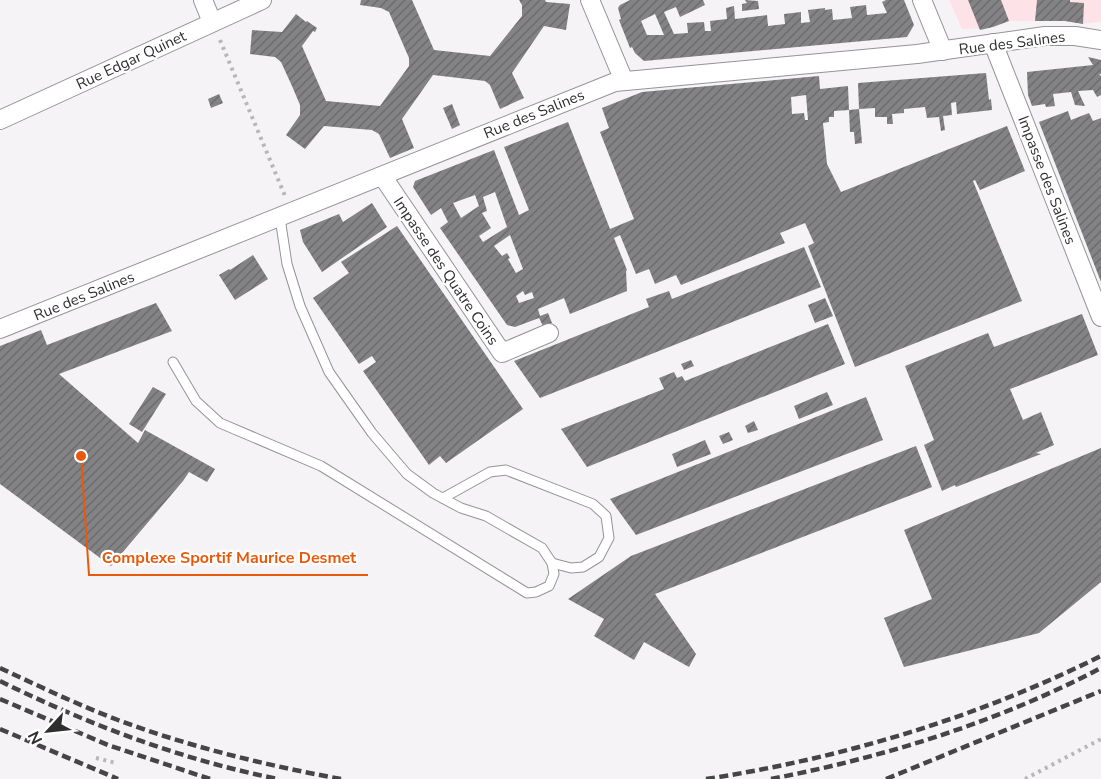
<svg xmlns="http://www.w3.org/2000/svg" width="1101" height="779" viewBox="0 0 1101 779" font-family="'Nunito Sans',sans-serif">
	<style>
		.education { fill: #fde3e8 }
		.building { fill: url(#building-hatch); fill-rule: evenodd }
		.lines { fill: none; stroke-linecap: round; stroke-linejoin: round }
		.service-casing { stroke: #959397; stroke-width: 11 }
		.minor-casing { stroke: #959397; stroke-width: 20 }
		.path { stroke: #b8b6b9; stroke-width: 4; stroke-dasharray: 3 4.5; stroke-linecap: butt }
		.service { stroke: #fff; stroke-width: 9 }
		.minor { stroke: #fff; stroke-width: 18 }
		.rail { stroke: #454546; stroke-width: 4.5; stroke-dasharray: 9 4.5; stroke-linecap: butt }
		.labels { text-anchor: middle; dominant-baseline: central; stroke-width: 4.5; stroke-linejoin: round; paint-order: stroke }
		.street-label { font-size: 15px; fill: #2e2e2f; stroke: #fff }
		.leader { fill: none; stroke: #e8590c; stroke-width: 2 }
		.callout-dot { fill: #e8590c; stroke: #fff; stroke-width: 2 }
		.callout-label { font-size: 16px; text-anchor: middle; font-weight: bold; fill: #e8590c; stroke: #fff; stroke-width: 4.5; stroke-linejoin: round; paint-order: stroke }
	</style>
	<defs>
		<pattern id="building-hatch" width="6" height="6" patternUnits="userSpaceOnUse" patternTransform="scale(1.5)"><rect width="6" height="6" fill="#838285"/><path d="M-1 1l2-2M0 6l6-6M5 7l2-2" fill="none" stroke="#6c6b6d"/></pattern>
	</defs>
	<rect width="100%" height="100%" fill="#f6f3f7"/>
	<path class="education" d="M 949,0 L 1101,0 L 1101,22 L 1083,24 L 1065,21 L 1009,21 L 987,28 L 962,29 Z"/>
	<g class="building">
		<path d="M 361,0 L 412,0 L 434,50 L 490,56 L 522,16 L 522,5 L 519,0 L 545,0 L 546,2 L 570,4 L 566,30 L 544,26 L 512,73 L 524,98 L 500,109 L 490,85 L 485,81 L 433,75 L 402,119 L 414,148 L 390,158 L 379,134 L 372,130 L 324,126 L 305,149 L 286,135 L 300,115 L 300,105 L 292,86 L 281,62 L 275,57 L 250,54 L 252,30 L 282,32 L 296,14 L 306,22 L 307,21 L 317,28 L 315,32 L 313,31 L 302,46 L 326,101 L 380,106 L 409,66 L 409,58 L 389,12 L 381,8 L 360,5 Z"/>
		<path d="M 630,0 L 703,0 L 705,5 L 680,17 L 676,7 L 664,12 L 674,34 L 688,33 L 687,23 L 704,22 L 705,31 L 711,31 L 710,21 L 727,19 L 726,8 L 734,6 L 735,19 L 767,15 L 768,26 L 785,24 L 784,14 L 801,12 L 801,23 L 810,22 L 808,10 L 825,8 L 825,10 L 832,9 L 833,20 L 852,18 L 850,7 L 866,5 L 867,15 L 887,13 L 882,2 L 886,0 L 904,0 L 914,25 L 907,37 L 644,61 L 635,53 L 632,47 L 630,48 L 619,20 L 621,19 L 618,8 L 620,5 ZM 655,14 L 664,35 L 647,35 L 641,21 Z"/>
		<path d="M 745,0 L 758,1 L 759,9 L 742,11 L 742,4 L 747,3 Z"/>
		<path d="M 968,0 L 1001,0 L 1009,21 L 993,27 L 980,30 Z"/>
		<path d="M 1037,0 L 1070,0 L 1070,2 L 1084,3 L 1083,24 L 1065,21 L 1035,21 Z"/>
		<path d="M 1088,57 L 1101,60 L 1101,74 L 1099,74 L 1101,76 L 1101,95 L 1097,97 L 1093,90 L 1078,91 L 1085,106 L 1075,105 L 1071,92 L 1053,94 L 1055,106 L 1046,107 L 1045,104 L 1032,106 L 1028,95 L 1027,72 L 1093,65 Z"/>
		<path d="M 986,73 L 989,100 L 991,99 L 992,110 L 957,114 L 956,102 L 951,103 L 952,115 L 943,116 L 945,130 L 941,131 L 939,117 L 927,118 L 925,107 L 904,109 L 904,113 L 892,114 L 893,124 L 887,124 L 887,117 L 875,117 L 875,108 L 859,109 L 858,83 Z"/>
		<path d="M 819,76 L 820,89 L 848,86 L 849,110 L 834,111 L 834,117 L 829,117 L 829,122 L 823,123 L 827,164 L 841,192 L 1007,126 L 1025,171 L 980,190 L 975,180 L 973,181 L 1022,301 L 855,367 L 808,246 L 814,243 L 805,223 L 780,233 L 785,243 L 681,285 L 676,275 L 655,284 L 649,269 L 636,274 L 620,235 L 614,238 L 627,270 L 626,271 L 627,291 L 570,314 L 564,298 L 538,309 L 540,316 L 548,313 L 552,323 L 543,326 L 539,318 L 515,327 L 507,325 L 440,228 L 448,222 L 441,208 L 431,215 L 413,187 L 415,181 L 494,150 L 519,215 L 529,210 L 504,147 L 568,122 L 610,229 L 634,219 L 600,132 L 609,128 L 602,108 L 642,92 ZM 806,95 L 808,120 L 805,120 L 804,113 L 792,114 L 791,97 ZM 495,192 L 507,227 L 483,242 L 479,236 L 491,228 L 482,213 L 487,211 L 483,197 ZM 475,195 L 479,206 L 461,218 L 453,203 ZM 510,235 L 523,269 L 516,273 L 508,259 L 510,258 L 507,253 L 502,256 L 494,246 ZM 523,291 L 525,295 L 532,292 L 534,298 L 519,303 L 516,296 Z"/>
		<path d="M 219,94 L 223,103 L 211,108 L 208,99 Z"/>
		<path d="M 452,104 L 460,125 L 452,129 L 443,108 Z"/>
		<path d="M 859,109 L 862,143 L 855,144 L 854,132 L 850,132 L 849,110 Z"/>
		<path d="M 1068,111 L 1071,120 L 1089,113 L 1093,121 L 1101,118 L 1101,282 L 1039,122 Z"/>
		<path d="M 372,203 L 387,227 L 322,272 L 303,242 L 300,230 L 339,214 L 343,222 Z"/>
		<path d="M 397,226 L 523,409 L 446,463 L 440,456 L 429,465 L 363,371 L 376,362 L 372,356 L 359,364 L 313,298 L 349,273 L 341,262 Z"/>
		<path d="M 804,247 L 821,287 L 540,398 L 514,361 L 649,307 L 646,299 L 669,291 L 672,299 Z"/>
		<path d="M 253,255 L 268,279 L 235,300 L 219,275 L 229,269 L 230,270 Z"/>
		<path d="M 825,298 L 833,316 L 815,323 L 808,305 Z"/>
		<path d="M 156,303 L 172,331 L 59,374 L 138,443 L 145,430 L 215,469 L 207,482 L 189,472 L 183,481 L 111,566 L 0,484 L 0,346 L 41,330 L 47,345 Z"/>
		<path d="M 1082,314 L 1098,355 L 1010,389 L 1023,420 L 1041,412 L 1054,445 L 1036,453 L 1041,454 L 956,487 L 955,485 L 942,491 L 924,445 L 934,440 L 905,366 L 988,333 L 994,347 Z"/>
		<path d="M 828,324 L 845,364 L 587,467 L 561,429 L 664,389 L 659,378 L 674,372 L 677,378 L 682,376 L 685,381 Z"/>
		<path d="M 691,360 L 694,366 L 684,370 L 681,364 Z"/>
		<path d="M 153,387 L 166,394 L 142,432 L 129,424 Z"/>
		<path d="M 827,392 L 833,405 L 799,419 L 794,406 Z"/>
		<path d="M 866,397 L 883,440 L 636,535 L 610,499 Z"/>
		<path d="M 754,421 L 758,430 L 748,433 L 745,426 Z"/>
		<path d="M 729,432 L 733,440 L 723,444 L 719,436 Z"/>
		<path d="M 705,440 L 711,454 L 677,467 L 672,454 Z"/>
		<path d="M 916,446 L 932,487 L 655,594 L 696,654 L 689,667 L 644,642 L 634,660 L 594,636 L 604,619 L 568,599 L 631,556 Z"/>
		<path d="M 1101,448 L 1101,582 L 1039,633 L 904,667 L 884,618 L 932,599 L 904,530 Z"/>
	</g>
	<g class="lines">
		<g class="service-casing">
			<g id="service">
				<path d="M 173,362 L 196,401 L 220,423 L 321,466 L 527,593 L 536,592 L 549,586 L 554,574 L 552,563 L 542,548 L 486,516 L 461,508 L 433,493 L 407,474 L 372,433 L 329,372 L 300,306 L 287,264 L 280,218"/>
				<path d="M 443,498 L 490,472 L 506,470 L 593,504 L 606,516 L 609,538 L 599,557 L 583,567 L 571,568 L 552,563"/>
			</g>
		</g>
		<g class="minor-casing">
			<g id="minor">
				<path d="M 203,0 L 212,22"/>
				<path d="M 590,0 L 624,81"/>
				<path d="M 922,0 L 943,51"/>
				<path d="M 993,43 L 1101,317"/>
				<path d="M 0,120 L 262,0"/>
				<path d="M 383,177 L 502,353 L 549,333"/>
				<path d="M 0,329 L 615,82 L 917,54 L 1045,36 L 1075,36 L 1101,40"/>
			</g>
		</g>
		<g class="path">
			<path d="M 220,40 L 285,196"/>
			<path d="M 96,758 L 116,763"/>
			<path d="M 1025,779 L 1101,739"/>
		</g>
		<use href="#service" class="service"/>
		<use href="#minor" class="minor"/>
		<g class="rail">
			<path d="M 0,668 C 39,686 78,705 118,720 C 190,747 265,765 341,779"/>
			<path d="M 0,681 C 87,724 182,760 278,779"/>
			<path d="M 0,699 L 108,745 L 210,779"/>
			<path d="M 0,729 L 118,779"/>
			<path d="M 706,779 C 843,758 976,718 1101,656"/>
			<path d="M 771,779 C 885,757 998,722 1101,668"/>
			<path d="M 886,779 L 1101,691"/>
		</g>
	</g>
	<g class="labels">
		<g class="street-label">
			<text transform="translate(1012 43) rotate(-7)">Rue des Salines</text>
			<text transform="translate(131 60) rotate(-25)">Rue Edgar Quinet</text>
			<text transform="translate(534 114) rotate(-22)">Rue des Salines</text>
			<text transform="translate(1047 180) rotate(69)">Impasse des Salines</text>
			<text transform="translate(446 271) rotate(56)">Impasse des Quatre Coins</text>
			<text transform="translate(84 296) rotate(-22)">Rue des Salines</text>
		</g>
	</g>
	<path class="leader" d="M81 456L89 575H368"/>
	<circle class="callout-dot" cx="81" cy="456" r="6"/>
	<g class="callout-label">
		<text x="229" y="563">Complexe Sportif Maurice Desmet</text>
	</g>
	<g transform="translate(48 731) rotate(243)" stroke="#ffffff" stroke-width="4.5" paint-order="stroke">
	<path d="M0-4.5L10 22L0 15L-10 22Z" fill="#2e2e2f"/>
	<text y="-9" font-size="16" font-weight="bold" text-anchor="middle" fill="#2e2e2f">N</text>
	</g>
</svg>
